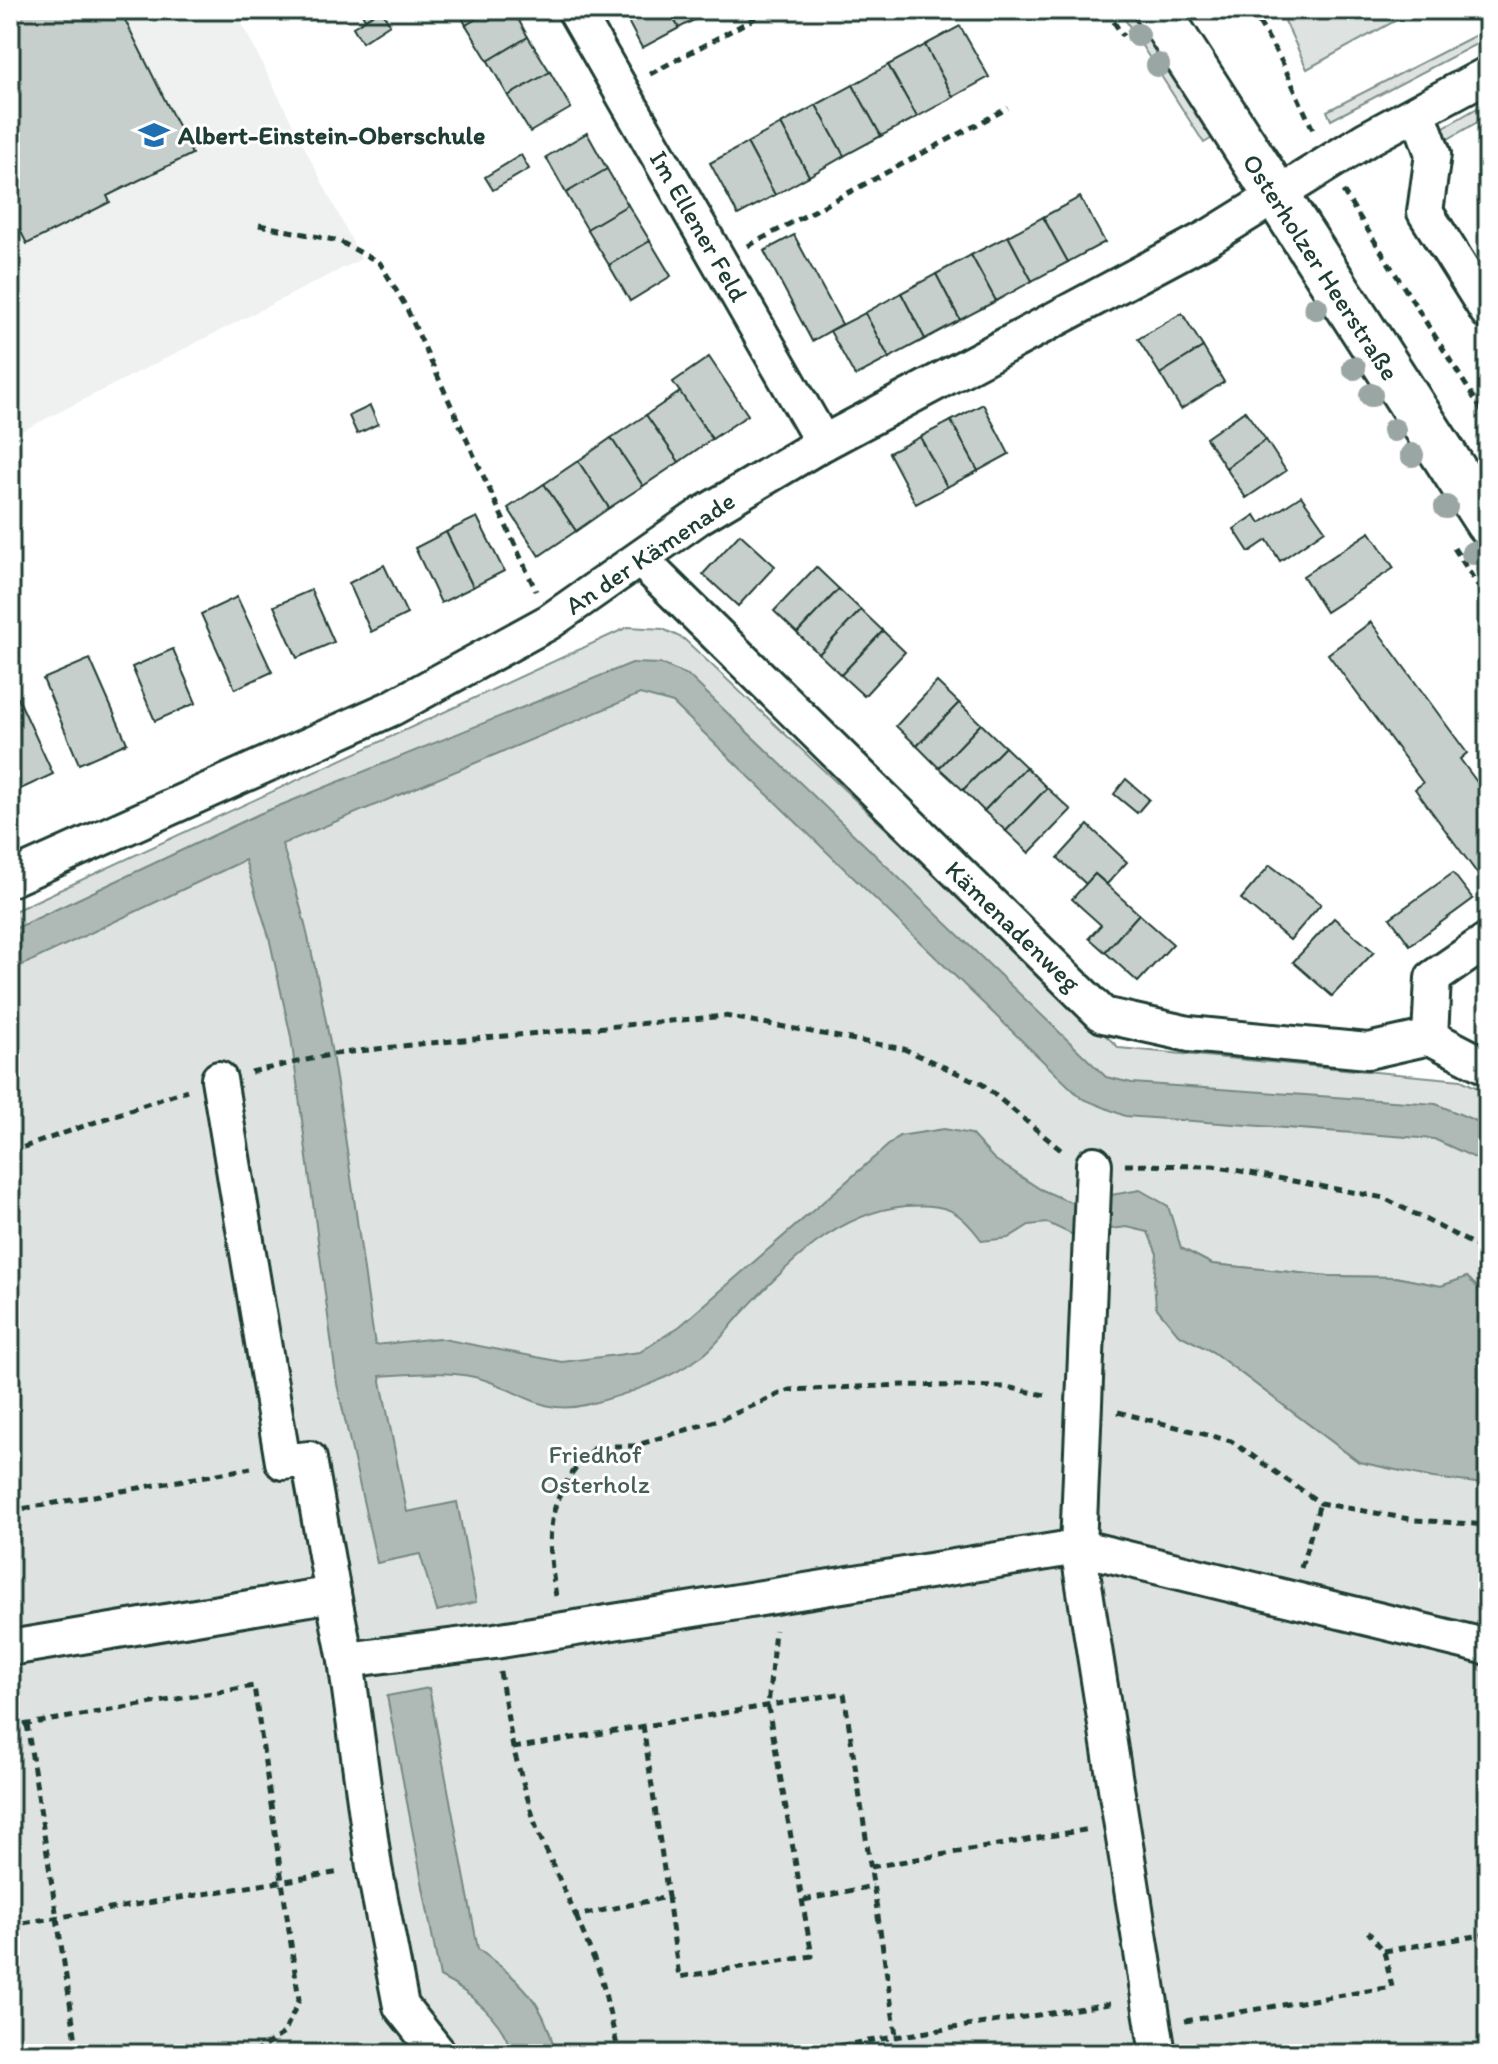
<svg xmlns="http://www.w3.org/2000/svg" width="1498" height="2064" viewBox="0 0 1498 2064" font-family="Itim,sans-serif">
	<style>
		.built { fill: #eef1f0 }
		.green { fill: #dee3e2; stroke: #7e908b; stroke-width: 2 }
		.water { fill: #afbab7; stroke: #758883; stroke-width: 2 }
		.building { fill: #c7cfcc; stroke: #1f3d34; stroke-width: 2 }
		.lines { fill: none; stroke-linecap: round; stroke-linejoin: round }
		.minor-casing { stroke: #1f3d34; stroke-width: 40 }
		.major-casing { stroke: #1f3d34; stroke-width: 50 }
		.path { stroke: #1f3d34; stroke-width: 5; stroke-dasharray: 8 6; stroke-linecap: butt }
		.minor { stroke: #fff; stroke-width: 34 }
		.major { stroke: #fff; stroke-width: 44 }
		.tree { fill: #99a6a3 }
		.labels { text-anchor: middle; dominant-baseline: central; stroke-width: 6; stroke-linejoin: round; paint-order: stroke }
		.poi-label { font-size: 26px; font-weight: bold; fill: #1f3d34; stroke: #fff; text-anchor: start }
		.street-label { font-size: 26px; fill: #1f3d34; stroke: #fff }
		.park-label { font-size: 26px; fill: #455e57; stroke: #fff }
	</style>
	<rect width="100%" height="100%" fill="#fff"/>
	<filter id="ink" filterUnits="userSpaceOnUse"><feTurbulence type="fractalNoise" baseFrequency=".0125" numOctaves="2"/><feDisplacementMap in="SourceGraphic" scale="16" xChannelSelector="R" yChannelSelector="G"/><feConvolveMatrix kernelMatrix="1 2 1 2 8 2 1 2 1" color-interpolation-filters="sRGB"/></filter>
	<g filter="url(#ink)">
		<path class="built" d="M 10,10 L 235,10 L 361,259 L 10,437 Z"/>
		<g class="green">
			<path d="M 1119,10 L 1132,10 L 1214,137 L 1204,143 Z"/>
			<path d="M 1280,10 L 1399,10 L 1404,16 L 1307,69 Z"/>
			<path d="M 1488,29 L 1488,38 L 1331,120 L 1327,111 Z"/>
			<path d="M 1488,102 L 1488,116 L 1446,140 L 1440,137 L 1444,127 Z"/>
			<path d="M 628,627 L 663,629 L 684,639 L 1119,1048 L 1461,1080 L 1488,1093 L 1488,1298 L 1467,1277 L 1441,1286 L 1395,1277 L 1329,1276 L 1212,1264 L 1181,1248 L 1178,1334 L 1213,1352 L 1359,1462 L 1477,1483 L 1488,1481 L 1488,2054 L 10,2054 L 10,913 Z"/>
		</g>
		<g class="water">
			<path d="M 632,663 L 661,664 L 688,675 L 1106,1077 L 1132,1083 L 1436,1104 L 1488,1126 L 1488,1164 L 1434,1139 L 1125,1116 L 1081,1098 L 673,703 L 640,694 L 282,844 C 334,1004 349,1178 375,1345 L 438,1338 L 562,1362 L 640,1352 L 680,1326 L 899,1136 L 944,1129 L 971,1134 L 994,1159 L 1040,1189 L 1070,1202 L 1140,1190 L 1168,1206 L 1181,1248 L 1212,1264 L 1329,1276 L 1395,1277 L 1441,1286 L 1467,1277 L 1488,1298 L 1488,1481 L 1477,1483 L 1433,1478 L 1359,1462 L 1213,1352 L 1178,1334 L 1156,1307 L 1154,1281 L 1157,1254 L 1148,1232 L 1127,1227 L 1071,1234 L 1048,1223 L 1029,1225 L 1008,1238 L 982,1241 C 959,1209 945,1203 906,1206 C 838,1212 787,1264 743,1312 C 730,1326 717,1345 702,1356 C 667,1381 627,1395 585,1405 C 544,1415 522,1393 488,1381 C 455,1369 414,1374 380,1376 L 407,1512 L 457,1502 L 476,1602 L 437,1611 L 420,1554 L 377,1563 L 337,1384 L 291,1037 L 269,937 L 245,860 L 10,971 L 10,931 L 259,814 Z"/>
			<path d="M 429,1688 L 478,1949 C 519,1979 546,2002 555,2054 L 512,2054 C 504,2020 470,1992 440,1977 L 387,1696 Z"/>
		</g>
		<g class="building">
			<path d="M 10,10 L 120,10 L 192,154 L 107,196 L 110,202 L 27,244 L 10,210 Z"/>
			<path d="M 360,10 L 380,10 L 365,19 Z"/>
			<path d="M 381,10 L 390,24 L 362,42 L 353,27 Z"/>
			<path d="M 458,10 L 492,10 L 466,25 Z"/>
			<path d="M 492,10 L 513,10 L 528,37 L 488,61 L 466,25 Z"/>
			<path d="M 622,10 L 669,10 L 679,28 L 642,48 Z"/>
			<path d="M 669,10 L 713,10 L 679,28 Z"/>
			<path d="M 960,26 L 989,77 L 953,97 L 925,45 Z"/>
			<path d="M 528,37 L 550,72 L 508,96 L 488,61 Z"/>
			<path d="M 925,45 L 953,97 L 917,117 L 888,65 Z"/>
			<path d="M 888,65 L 917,117 L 881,136 L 853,85 Z"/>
			<path d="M 550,72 L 571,108 L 530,132 L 508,96 Z"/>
			<path d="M 853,85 L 881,136 L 844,156 L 816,105 Z"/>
			<path d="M 816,105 L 844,156 L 809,176 L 781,124 Z"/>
			<path d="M 781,124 L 809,176 L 775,195 L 747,143 Z"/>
			<path d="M 587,133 L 607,169 L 566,193 L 546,157 Z"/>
			<path d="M 747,143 L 775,195 L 738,215 L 710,163 Z"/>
			<path d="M 521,155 L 529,169 L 493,190 L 485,177 Z"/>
			<path d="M 607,169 L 628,205 L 587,229 L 566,193 Z"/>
			<path d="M 1080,197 L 1105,242 L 1068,262 L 1043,217 Z"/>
			<path d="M 628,205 L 650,241 L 609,265 L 587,229 Z"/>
			<path d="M 1043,217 L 1068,262 L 1032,281 L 1008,236 Z"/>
			<path d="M 794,235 L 842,324 L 812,341 L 764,251 Z"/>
			<path d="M 1008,236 L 1032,281 L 996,301 L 971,255 Z"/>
			<path d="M 650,241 L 671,276 L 630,301 L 609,265 Z"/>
			<path d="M 971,255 L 996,301 L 960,320 L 936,274 Z"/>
			<path d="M 936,274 L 960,320 L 925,339 L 901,293 Z"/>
			<path d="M 901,293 L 925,339 L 889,358 L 865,313 Z"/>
			<path d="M 865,313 L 889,358 L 855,376 L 830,331 Z"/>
			<path d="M 1182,313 L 1203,347 L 1160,374 L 1138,339 Z"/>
			<path d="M 1203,347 L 1224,382 L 1181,409 L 1160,374 Z"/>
			<path d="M 709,357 L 748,415 L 712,439 L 673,382 Z"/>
			<path d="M 680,392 L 712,439 L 679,462 L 646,415 Z"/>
			<path d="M 983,404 L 1009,454 L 978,471 L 951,421 Z"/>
			<path d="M 370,406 L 378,424 L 357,434 L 349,416 Z"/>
			<path d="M 1245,411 L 1266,440 L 1226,468 L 1206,438 Z"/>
			<path d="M 646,415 L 679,462 L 643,486 L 611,438 Z"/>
			<path d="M 951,421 L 978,471 L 947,487 L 920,437 Z"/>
			<path d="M 920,437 L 947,487 L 916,504 L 889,453 Z"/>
			<path d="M 611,438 L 643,486 L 609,508 L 578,461 Z"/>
			<path d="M 1266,440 L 1286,471 L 1246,498 L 1226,468 Z"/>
			<path d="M 578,461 L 609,508 L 576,531 L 544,484 Z"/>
			<path d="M 544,484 L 576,531 L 539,556 L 508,508 Z"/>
			<path d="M 1301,496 L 1325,530 L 1280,561 L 1267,540 L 1249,552 L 1234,529 L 1255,515 L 1260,523 Z"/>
			<path d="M 477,517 L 504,571 L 473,587 L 446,532 Z"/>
			<path d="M 446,532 L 473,587 L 441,603 L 415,548 Z"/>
			<path d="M 1370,532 L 1394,568 L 1326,612 L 1303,576 Z"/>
			<path d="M 740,534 L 775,566 L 738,606 L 703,574 Z"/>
			<path d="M 384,565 L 407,614 L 371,632 L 349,583 Z"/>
			<path d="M 816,567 L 839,589 L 797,633 L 774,611 Z"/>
			<path d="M 839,589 L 861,610 L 819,654 L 797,633 Z"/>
			<path d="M 311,590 L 334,642 L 297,658 L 274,606 Z"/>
			<path d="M 237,597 L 272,672 L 235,689 L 201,614 Z"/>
			<path d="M 861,610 L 883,631 L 841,675 L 819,654 Z"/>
			<path d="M 1371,622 L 1467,753 L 1460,759 L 1488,797 L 1488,888 L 1415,789 L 1423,783 L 1328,654 Z"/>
			<path d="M 883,631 L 905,652 L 864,696 L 841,675 Z"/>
			<path d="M 173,649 L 196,703 L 155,721 L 132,667 Z"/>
			<path d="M 90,659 L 127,743 L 79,764 L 43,679 Z"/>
			<path d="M 937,682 L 959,703 L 917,746 L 896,726 Z"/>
			<path d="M 18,698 L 53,774 L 10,794 L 10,701 Z"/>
			<path d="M 959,703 L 981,724 L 939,768 L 917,746 Z"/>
			<path d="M 981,724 L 1005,747 L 963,790 L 939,768 Z"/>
			<path d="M 1005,747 L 1026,767 L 984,811 L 963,790 Z"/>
			<path d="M 1026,767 L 1047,788 L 1006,831 L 984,811 Z"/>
			<path d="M 1126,779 L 1149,799 L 1137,813 L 1114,794 Z"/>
			<path d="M 1047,788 L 1071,810 L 1029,853 L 1006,831 Z"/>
			<path d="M 1088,825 L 1127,862 L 1107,884 L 1095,874 L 1086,884 L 1058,858 Z"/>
			<path d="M 1270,865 L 1321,904 L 1290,940 L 1241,899 Z"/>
			<path d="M 1453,873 L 1473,899 L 1410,945 L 1390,918 Z"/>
			<path d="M 1095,874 L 1139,914 L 1105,952 L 1089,938 L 1101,925 L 1072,899 Z"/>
			<path d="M 1139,914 L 1173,944 L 1138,982 L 1105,952 Z"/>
			<path d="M 1334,918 L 1374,952 L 1332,996 L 1293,962 Z"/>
		</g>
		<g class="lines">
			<g class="minor-casing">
				<g id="minor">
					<path d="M 575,10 L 823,443"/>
					<path d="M 1418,112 L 1433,154 L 1425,212 L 1488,312"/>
					<path d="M 640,559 L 1103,1015 L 1189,1034 L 1368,1051 L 1430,1037 L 1488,1067"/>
					<path d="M 10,879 L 392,708 L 549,622 L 700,516 L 823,443 L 1211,236 L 1367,139 L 1488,74"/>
					<path d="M 1430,1037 L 1433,978 L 1488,940"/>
					<path d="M 219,1079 L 283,1462 L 309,1459 L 333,1594"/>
					<path d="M 1094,1164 L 1078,1547 L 1158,2054"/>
					<path d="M 10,1648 L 333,1594 L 346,1660 L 495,1641 L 1078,1547 L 1488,1647"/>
					<path d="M 346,1660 L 374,1867 L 401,2006 L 439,2054"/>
				</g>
			</g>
			<g class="major-casing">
				<path id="major" d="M 1157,10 L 1488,523"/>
			</g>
			<g class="path">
				<path d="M 1106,10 L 1123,36"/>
				<path d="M 1252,10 L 1282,62 L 1314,132"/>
				<path d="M 650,74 L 770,10"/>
				<path d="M 1343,191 L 1488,420"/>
				<path d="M 259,225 L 339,241 L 380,263 L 406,307 L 536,591"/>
				<path d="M 748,246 L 1008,108"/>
				<path d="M 1454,548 L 1488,601"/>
				<path d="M 251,1072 L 334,1054 L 419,1044 L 725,1016 L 904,1049 L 982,1084 L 1062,1151"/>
				<path d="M 10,1152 L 187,1090"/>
				<path d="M 1125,1165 L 1213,1166 L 1384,1198 L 1488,1252"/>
				<path d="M 1118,1412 L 1231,1441 L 1320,1503 L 1415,1520 L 1488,1525"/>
				<path d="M 10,1511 L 251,1468"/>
				<path d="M 1301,1568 L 1320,1503"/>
				<path d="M 556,1596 C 545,1529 546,1496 596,1446 L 634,1446 L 660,1438 L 722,1419 L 789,1390 L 904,1385 L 1006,1387 L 1050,1396"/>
				<path d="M 500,1672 L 513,1748 L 537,1830 L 576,1916 L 668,1897 L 679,1977 L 812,1956 L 768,1707 L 775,1630"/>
				<path d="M 27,1724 L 78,2054"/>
				<path d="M 643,1725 L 668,1897"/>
				<path d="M 10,1727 L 254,1686 L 299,2000 L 284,2033 L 252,2054"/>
				<path d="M 513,1748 L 844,1693 L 896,2035"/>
				<path d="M 871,1867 L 1090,1829"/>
				<path d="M 804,1900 L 873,1886"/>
				<path d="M 576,1916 L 601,1976 L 619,2054"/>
				<path d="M 10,1925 L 341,1872"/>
				<path d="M 1384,1951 L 1488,1934"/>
				<path d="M 1185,2021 L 1392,1987 L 1384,1951 L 1368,1932"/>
				<path d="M 784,2054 L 1116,2003"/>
			</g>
			<use href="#minor" class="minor"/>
			<use href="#major" class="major"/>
		</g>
		<g class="tree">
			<circle cx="1138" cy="35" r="12"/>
			<circle cx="1158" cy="65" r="12"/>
			<circle cx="1316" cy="308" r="12"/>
			<circle cx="1354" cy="368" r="12"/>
			<circle cx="1371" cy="395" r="12"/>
			<circle cx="1394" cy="430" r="12"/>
			<circle cx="1412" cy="455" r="12"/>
			<circle cx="1446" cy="507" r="12"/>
			<circle cx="1473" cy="553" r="12"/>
		</g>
	</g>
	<defs>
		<g id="school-bare" transform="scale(2.4)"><path d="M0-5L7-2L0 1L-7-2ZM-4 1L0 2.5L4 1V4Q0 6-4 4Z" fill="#1f6fb2" stroke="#fff" stroke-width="2.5" paint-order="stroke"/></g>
	</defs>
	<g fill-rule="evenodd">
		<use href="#school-bare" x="154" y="135"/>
	</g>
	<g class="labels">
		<g class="poi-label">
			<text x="178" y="135">Albert-Einstein-Oberschule</text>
		</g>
		<g class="street-label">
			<text transform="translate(699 226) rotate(60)">Im Ellener Feld</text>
			<text transform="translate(1321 267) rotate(57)">Osterholzer Heerstraße</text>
			<text transform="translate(650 553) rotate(-34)">An der Kämenade</text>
			<text transform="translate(1013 926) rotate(44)">Kämenadenweg</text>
		</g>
		<g class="park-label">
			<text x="595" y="1454">Friedhof<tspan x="595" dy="30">Osterholz</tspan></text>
		</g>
	</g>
	<rect width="1498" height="2064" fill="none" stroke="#fff" stroke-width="40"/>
	<rect x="20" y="20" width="1458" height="2024" fill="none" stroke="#1f3d34" stroke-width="3" filter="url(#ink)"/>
</svg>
